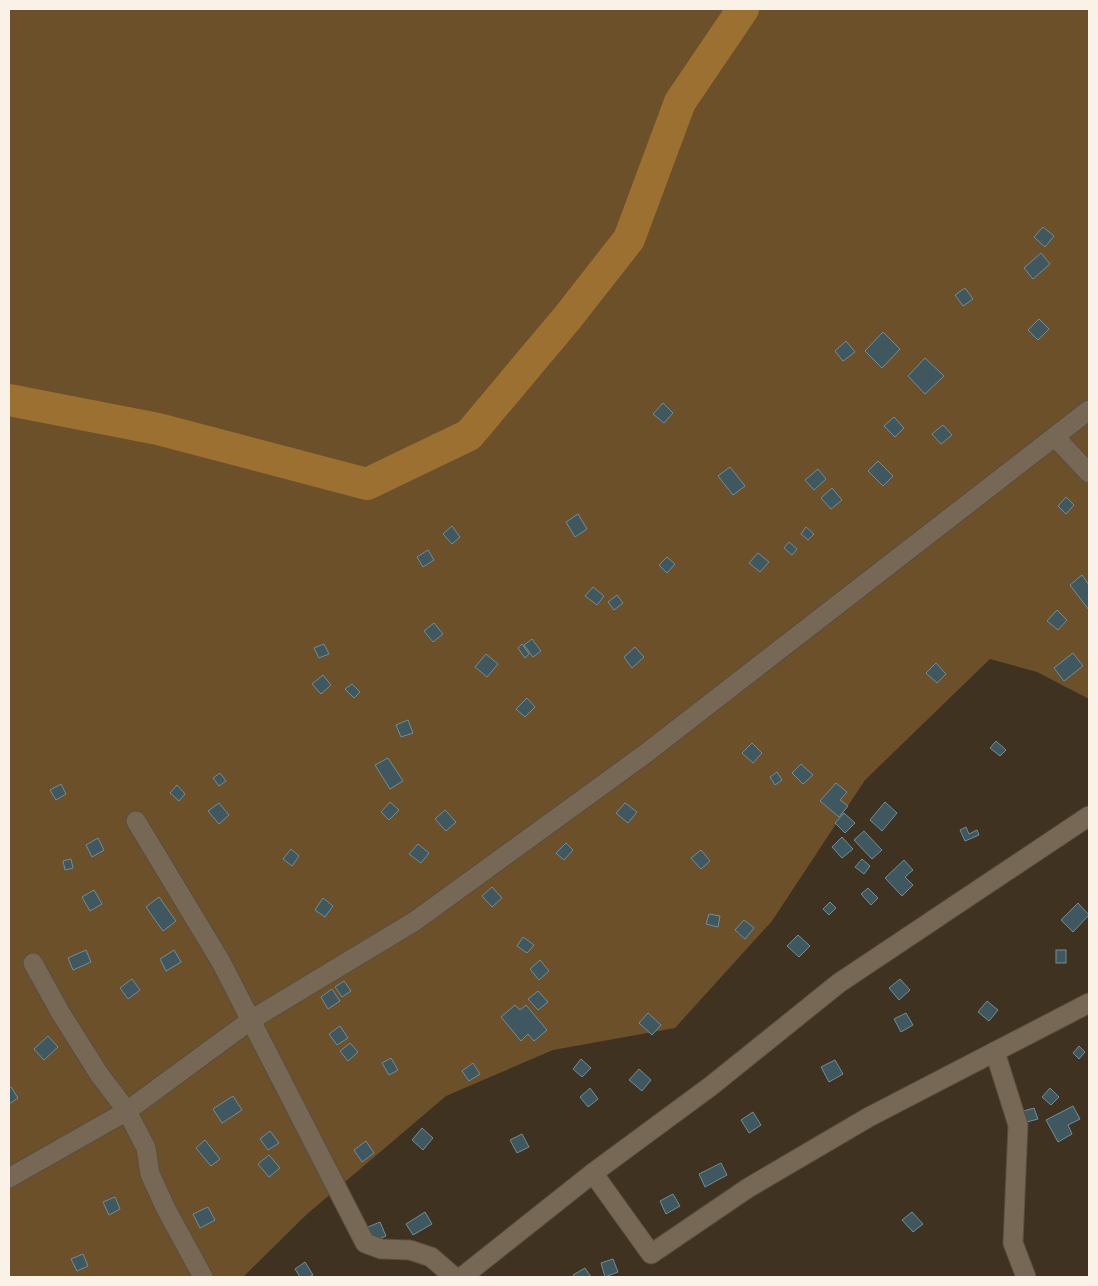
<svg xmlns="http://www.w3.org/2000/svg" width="1098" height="1286" viewBox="0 0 1098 1286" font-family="'Zilla Slab',serif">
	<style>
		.green { fill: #6c502a }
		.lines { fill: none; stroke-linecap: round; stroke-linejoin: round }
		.river { stroke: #9c7031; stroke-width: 32 }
		.building { fill: #3f5860; stroke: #728d96 }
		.minor-casing { stroke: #594e3e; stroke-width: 21 }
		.minor { stroke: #776856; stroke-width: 19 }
	</style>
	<rect width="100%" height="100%" fill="#3f3221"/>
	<path class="green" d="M 9,9 L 1089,9 L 1089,699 L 1037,672 L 990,659 L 865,780 L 772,921 L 675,1028 L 553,1050 L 446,1096 L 306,1215 L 243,1277 L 9,1277 Z"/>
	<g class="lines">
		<path class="river" d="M 9,400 L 158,429 L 367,484 L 469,435 L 568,317 L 629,239 L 680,102 L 743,9"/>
	</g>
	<g class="building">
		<path d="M 1043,227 L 1054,236 L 1045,247 L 1034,237 Z"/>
		<path d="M 1041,253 L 1050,264 L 1033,279 L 1024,268 Z"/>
		<path d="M 965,288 L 973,299 L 963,306 L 955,295 Z"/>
		<path d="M 1039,319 L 1049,329 L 1038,340 L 1028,330 Z"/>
		<path d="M 883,332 L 900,349 L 882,368 L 865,351 Z"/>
		<path d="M 846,341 L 855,352 L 843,361 L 835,351 Z"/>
		<path d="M 925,358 L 944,376 L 925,394 L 908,376 Z"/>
		<path d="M 663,403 L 673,413 L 664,423 L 653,414 Z"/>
		<path d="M 894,417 L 904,428 L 895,437 L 884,426 Z"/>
		<path d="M 943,425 L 952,435 L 941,444 L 932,434 Z"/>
		<path d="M 878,461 L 893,476 L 883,486 L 868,471 Z"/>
		<path d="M 730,467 L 745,486 L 733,495 L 718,476 Z"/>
		<path d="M 818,469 L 826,479 L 814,490 L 805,480 Z"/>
		<path d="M 832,488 L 842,500 L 831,509 L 821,498 Z"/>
		<path d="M 1066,497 L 1074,505 L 1066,514 L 1058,506 Z"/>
		<path d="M 578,514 L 587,529 L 575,537 L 566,522 Z"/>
		<path d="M 452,526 L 460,537 L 452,544 L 443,534 Z"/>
		<path d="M 806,527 L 814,534 L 808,540 L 801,534 Z"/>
		<path d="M 789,542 L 797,549 L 792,555 L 784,548 Z"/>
		<path d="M 428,550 L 434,560 L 423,567 L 417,557 Z"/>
		<path d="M 758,553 L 769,562 L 760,572 L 749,563 Z"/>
		<path d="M 667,557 L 675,564 L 667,573 L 659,565 Z"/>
		<path d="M 1082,575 L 1089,585 L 1089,610 L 1070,585 Z"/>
		<path d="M 593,587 L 604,596 L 597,605 L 585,596 Z"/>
		<path d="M 617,595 L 623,603 L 614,610 L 608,602 Z"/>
		<path d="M 1057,610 L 1067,620 L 1058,630 L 1047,621 Z"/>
		<path d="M 434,623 L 443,634 L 433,642 L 424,631 Z"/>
		<path d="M 532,639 L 541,651 L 533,657 L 524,645 Z"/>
		<path d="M 324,644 L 329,654 L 319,658 L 314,648 Z"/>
		<path d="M 522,644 L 529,654 L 525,658 L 518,648 Z"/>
		<path d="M 635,647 L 644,657 L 632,668 L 624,657 Z"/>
		<path d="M 1073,653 L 1083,666 L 1064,681 L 1054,668 Z"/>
		<path d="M 486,654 L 498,664 L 487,677 L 475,667 Z"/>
		<path d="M 936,663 L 946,674 L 937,683 L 926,673 Z"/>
		<path d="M 323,675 L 331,685 L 321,694 L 312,684 Z"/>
		<path d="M 352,684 L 360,692 L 354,698 L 345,689 Z"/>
		<path d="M 527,698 L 535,707 L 525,717 L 516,709 Z"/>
		<path d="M 408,720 L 413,733 L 401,737 L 396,725 Z"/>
		<path d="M 996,741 L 1006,750 L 1000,756 L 990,748 Z"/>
		<path d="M 752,743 L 762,753 L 753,763 L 742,753 Z"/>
		<path d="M 388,758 L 403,781 L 390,789 L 375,765 Z"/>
		<path d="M 801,764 L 813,775 L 803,784 L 792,773 Z"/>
		<path d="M 777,772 L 782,780 L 775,785 L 770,777 Z"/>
		<path d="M 220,773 L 226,781 L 219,786 L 213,778 Z"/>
		<path d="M 836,783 L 847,792 L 840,800 L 848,806 L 839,817 L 820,801 Z"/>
		<path d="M 61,784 L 66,794 L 56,800 L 50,790 Z"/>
		<path d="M 177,785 L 185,794 L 179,801 L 170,793 Z"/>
		<path d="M 390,802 L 399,810 L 389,820 L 381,812 Z"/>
		<path d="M 885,802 L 897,813 L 882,831 L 870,820 Z"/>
		<path d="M 219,803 L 229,815 L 219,824 L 208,811 Z"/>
		<path d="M 625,803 L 637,812 L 628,823 L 616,813 Z"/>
		<path d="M 445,810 L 456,822 L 446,831 L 435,819 Z"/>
		<path d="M 844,813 L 855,823 L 845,833 L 835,823 Z"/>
		<path d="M 966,827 L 969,834 L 977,830 L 979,835 L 965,841 L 960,830 Z"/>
		<path d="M 864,831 L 882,850 L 872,859 L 854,840 Z"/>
		<path d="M 842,837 L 853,849 L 842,858 L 832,847 Z"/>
		<path d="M 98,838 L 104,850 L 92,857 L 86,845 Z"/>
		<path d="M 566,843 L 573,850 L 564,860 L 556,853 Z"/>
		<path d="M 418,844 L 429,853 L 421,863 L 409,854 Z"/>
		<path d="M 291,849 L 299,856 L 292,866 L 283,859 Z"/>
		<path d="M 701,850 L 710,861 L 701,869 L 691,858 Z"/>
		<path d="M 71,859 L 73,868 L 65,870 L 63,861 Z"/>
		<path d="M 862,859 L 870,866 L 864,874 L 855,867 Z"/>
		<path d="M 904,860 L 913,870 L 905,877 L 913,885 L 902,896 L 885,878 Z"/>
		<path d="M 492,887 L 502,898 L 492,907 L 482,896 Z"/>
		<path d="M 868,888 L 878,898 L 871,905 L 861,894 Z"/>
		<path d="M 94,890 L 102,904 L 90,911 L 82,897 Z"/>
		<path d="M 159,897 L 176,921 L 163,931 L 146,907 Z"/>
		<path d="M 323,898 L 333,906 L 325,917 L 315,910 Z"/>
		<path d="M 830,902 L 836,908 L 829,915 L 823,909 Z"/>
		<path d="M 1078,903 L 1089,915 L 1073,932 L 1061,920 Z"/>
		<path d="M 709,914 L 720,916 L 718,927 L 706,924 Z"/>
		<path d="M 744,920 L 754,928 L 745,939 L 735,930 Z"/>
		<path d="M 798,935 L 810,946 L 799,957 L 787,946 Z"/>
		<path d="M 523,937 L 534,945 L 527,953 L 517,946 Z"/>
		<path d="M 86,950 L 91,962 L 73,970 L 68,958 Z"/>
		<path d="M 174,950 L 181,962 L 166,971 L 160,959 Z"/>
		<rect x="1056" y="950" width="10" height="13"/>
		<path d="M 540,960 L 549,971 L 539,980 L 530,969 Z"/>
		<path d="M 132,979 L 140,990 L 128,999 L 120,988 Z"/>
		<path d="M 900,979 L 910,990 L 899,1000 L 889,988 Z"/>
		<path d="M 344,981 L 351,991 L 342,997 L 335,987 Z"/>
		<path d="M 332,989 L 340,1001 L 328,1009 L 321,997 Z"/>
		<path d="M 538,991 L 548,1002 L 538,1010 L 528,999 Z"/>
		<path d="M 987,1001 L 998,1010 L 989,1021 L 978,1012 Z"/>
		<path d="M 515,1005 L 520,1010 L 526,1005 L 547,1030 L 534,1041 L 528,1034 L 521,1041 L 501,1017 Z"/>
		<path d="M 648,1013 L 661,1025 L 652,1035 L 639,1023 Z"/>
		<path d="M 906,1013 L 913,1025 L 901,1032 L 894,1019 Z"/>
		<path d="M 340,1026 L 348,1038 L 337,1045 L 329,1034 Z"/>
		<path d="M 48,1036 L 58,1047 L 44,1060 L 34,1049 Z"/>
		<path d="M 350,1043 L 358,1052 L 348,1061 L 340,1051 Z"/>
		<path d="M 1079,1046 L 1085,1052 L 1079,1059 L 1073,1053 Z"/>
		<path d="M 391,1058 L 398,1070 L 389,1075 L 382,1063 Z"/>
		<path d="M 581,1059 L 591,1068 L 582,1077 L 573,1069 Z"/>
		<path d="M 835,1060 L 843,1074 L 829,1082 L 821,1067 Z"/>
		<path d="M 473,1063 L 480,1074 L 469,1081 L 462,1071 Z"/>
		<path d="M 639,1069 L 651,1080 L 642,1091 L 629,1080 Z"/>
		<path d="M 11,1087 L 18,1098 L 9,1104 L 9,1089 Z"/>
		<path d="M 590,1088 L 598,1099 L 588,1107 L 580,1097 Z"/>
		<path d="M 1050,1088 L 1059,1097 L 1051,1105 L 1042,1097 Z"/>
		<path d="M 233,1096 L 242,1110 L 222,1123 L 213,1109 Z"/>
		<path d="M 1073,1106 L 1080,1119 L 1068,1125 L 1072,1134 L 1058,1142 L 1046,1120 Z"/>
		<path d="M 1034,1108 L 1038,1119 L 1023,1123 L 1020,1112 Z"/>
		<path d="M 753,1112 L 761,1125 L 749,1133 L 741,1120 Z"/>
		<path d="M 422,1128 L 433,1138 L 423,1150 L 412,1140 Z"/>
		<path d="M 270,1131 L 279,1143 L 268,1150 L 260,1139 Z"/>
		<path d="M 522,1134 L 529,1147 L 517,1153 L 510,1140 Z"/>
		<path d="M 205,1140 L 220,1159 L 211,1166 L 196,1148 Z"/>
		<path d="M 366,1141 L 374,1153 L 362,1162 L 354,1150 Z"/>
		<path d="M 269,1155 L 280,1168 L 269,1177 L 258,1164 Z"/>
		<path d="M 721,1163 L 727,1175 L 705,1187 L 699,1174 Z"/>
		<path d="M 673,1194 L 680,1206 L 666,1214 L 660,1201 Z"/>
		<path d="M 115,1197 L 120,1209 L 109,1215 L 103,1202 Z"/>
		<path d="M 208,1207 L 215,1220 L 200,1228 L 193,1214 Z"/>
		<path d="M 425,1212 L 432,1224 L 413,1235 L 406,1224 Z"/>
		<path d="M 912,1212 L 923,1224 L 913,1232 L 902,1220 Z"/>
		<path d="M 380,1222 L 386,1236 L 374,1241 L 368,1227 Z"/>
		<path d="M 83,1254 L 88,1266 L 77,1271 L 71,1259 Z"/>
		<path d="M 613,1259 L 618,1272 L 605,1277 L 601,1263 Z"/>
		<path d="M 305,1262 L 313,1275 L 309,1277 L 300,1277 L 295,1269 Z"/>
		<path d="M 585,1268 L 591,1277 L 574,1277 L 573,1275 Z"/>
	</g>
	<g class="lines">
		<g class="minor-casing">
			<g id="minor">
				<path d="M 1055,437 L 1089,473"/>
				<path d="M 136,821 L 221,962 L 365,1243 L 381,1249 L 410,1250 L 431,1257 L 454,1277"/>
				<path d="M 33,963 L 60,1012 L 99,1074 L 127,1111 L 146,1148 L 150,1174 L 166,1209 L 203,1277"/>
				<path d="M 995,1052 L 1018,1125 L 1013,1243 L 1026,1277"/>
				<path d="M 593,1173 L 651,1254 L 748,1188 L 869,1117 L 1089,1003"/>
				<path d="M 9,1178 L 127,1111 L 251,1020 L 415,921 L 645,754 L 1089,410"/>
				<path d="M 462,1277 L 593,1173 L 711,1086 L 839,983 L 1089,816"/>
			</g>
		</g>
		<use href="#minor" class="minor"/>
	</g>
	<rect width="1098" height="1286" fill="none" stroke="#faf2e7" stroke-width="20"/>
</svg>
